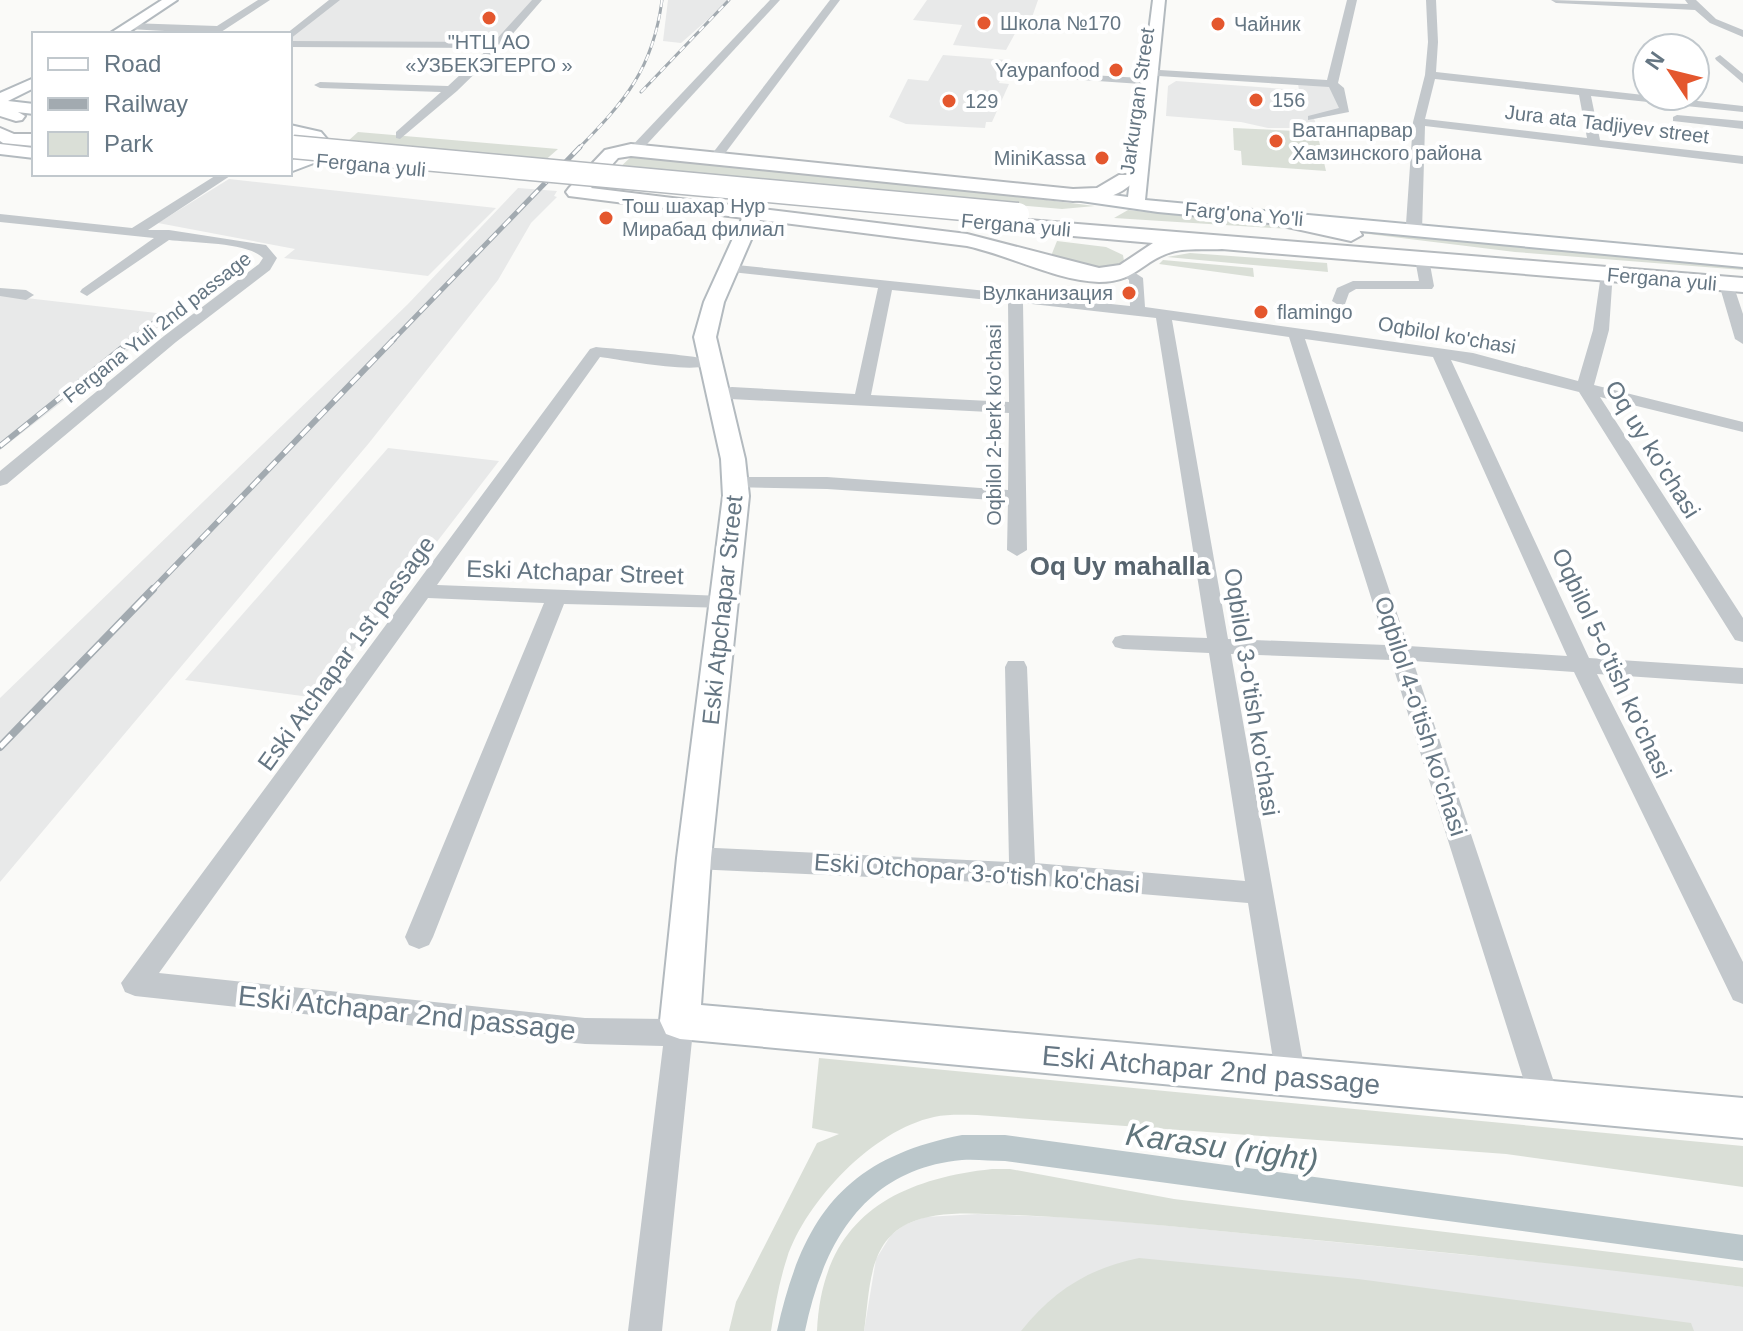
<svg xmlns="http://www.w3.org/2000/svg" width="1743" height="1331" viewBox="0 0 1743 1331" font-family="Helvetica,sans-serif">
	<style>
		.built { fill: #e8e9e9 }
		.green { fill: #dadfd7 }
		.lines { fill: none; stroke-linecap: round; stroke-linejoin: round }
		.canal { fill: #bbc7cb; fill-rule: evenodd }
		.secondary-casing { stroke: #b3babf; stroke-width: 4 }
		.primary-casing { stroke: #b5babe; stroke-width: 4 }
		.street { fill: #c3c8cc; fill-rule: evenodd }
		.secondary { fill: #fff; fill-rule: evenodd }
		.primary { fill: #fff; fill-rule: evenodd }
		.rail-far3-casing { stroke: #a2aab0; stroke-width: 3 }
		.rail-far2-casing { stroke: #a2aab0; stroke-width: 5 }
		.rail-far1-casing { stroke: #a2aab0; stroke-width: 6 }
		.rail-casing { stroke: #a2aab0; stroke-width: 8 }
		.rail-far3 { stroke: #fff; stroke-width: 2; stroke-dasharray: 7; stroke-linecap: butt }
		.rail-far2 { stroke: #fff; stroke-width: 3; stroke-dasharray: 10; stroke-linecap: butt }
		.rail-far1 { stroke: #fff; stroke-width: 4; stroke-dasharray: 12; stroke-linecap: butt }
		.rail { stroke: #fff; stroke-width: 5; stroke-dasharray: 16; stroke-linecap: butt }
		.primary-bridge-far1-casing { stroke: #b5babe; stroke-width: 19; stroke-linecap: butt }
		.primary-bridge-casing { stroke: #b5babe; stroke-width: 25; stroke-linecap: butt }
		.primary-bridge-far1 { stroke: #fff; stroke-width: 17 }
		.primary-bridge { stroke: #fff; stroke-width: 22 }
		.poi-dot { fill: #e4572e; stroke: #fff; stroke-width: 3 }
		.labels { text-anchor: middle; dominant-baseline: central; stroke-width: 8; stroke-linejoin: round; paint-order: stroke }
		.far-poi-label { font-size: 20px; fill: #657683; stroke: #fff; text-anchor: start }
		.far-street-label { font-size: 20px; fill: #657683; stroke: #fff }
		.street-label { font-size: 24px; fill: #657683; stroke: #fff }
		.neighbourhood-label { font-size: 26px; font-weight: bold; fill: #57646e; stroke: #fff }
		.near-street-label { font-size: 28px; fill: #657683; stroke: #fff }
		.near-water-label { font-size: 32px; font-style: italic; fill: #60757c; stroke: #fff }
	</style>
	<rect width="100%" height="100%" fill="#fafaf8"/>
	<g class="built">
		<path d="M 336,0 L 536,0 L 496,43 L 290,42 L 290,36 Z"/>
		<path d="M 668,0 L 730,0 L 681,43 L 663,41 Z"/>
		<path d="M 927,0 L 1038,0 L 1028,29 L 1018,28 L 1006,50 L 953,45 L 962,25 L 913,20 Z"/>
		<path d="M 943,55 L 1007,60 L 999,83 L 1009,84 L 992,122 L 986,122 L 985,128 L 906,124 L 889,117 L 908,79 L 928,81 Z"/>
		<path d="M 1176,81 L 1299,90 L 1298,84 L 1343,87 L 1348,111 L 1314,119 L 1318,128 L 1268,128 L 1241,122 L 1166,116 L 1168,86 Z"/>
		<path d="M 229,179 L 496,208 L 428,276 L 284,258 L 295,249 L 158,223 Z"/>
		<path d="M 518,188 L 557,191 L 554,196 L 557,197 L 531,223 L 498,280 L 369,443 L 0,882 L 0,698 L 408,304 Z"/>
		<path d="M 0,295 L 174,315 L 0,450 Z"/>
		<path d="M 388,448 L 499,461 L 317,698 L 185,680 Z"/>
		<path d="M 978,1214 L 1085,1218 L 1180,1227 L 1622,1270 L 1743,1287 L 1743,1331 L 864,1331 L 876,1259 L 891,1235 L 904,1225 L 925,1217 Z"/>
	</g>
	<g class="green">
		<path d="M 1233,128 L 1317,132 L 1326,171 L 1242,165 L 1241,151 L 1234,150 Z"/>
		<path d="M 358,132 L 558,149 L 542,163 L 348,146 L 348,141 Z"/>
		<path d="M 632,156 L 887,180 L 1095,206 L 1062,209 L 617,170 Z"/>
		<path d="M 1128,210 L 1285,226 L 1365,240 L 1290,229 L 1114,218 Z"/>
		<path d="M 1336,230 L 1743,265 L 1743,270 L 1515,252 Z"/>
		<path d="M 1057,241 L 1106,247 L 1123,255 L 1124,261 C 1105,279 1073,262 1051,256 Z"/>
		<path d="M 1190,253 L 1327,263 L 1328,272 L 1167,257 Z"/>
		<path d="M 1163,260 L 1253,268 L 1254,277 L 1159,264 Z"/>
		<path d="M 819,1058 L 1743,1146 L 1743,1187 L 1506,1154 L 977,1115 C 963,1115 948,1114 934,1117 C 873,1130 806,1201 787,1258 C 779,1282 775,1307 771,1331 L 729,1331 L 736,1302 L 817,1143 L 839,1134 L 812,1128 Z"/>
		<path d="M 992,1169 L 1010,1169 L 1174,1199 L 1743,1268 L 1743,1287 C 1569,1263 1394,1248 1220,1231 C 1151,1224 1083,1218 1015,1215 C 981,1214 938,1209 907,1224 C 867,1244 870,1293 864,1331 L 817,1331 C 822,1221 891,1180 992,1169 Z"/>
		<path d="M 1139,1258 L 1358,1279 L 1691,1323 L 1694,1331 L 1021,1331 C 1053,1291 1089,1268 1139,1258 Z"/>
	</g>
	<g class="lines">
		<path class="canal" d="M 962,1135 L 1005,1135 L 1743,1235 L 1743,1261 L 1005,1161 C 991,1161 976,1159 962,1160 C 864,1169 823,1244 805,1331 L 777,1331 C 802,1218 844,1158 962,1135 Z"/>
		<g class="secondary-casing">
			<g id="secondary">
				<path d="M 162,0 L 177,0 L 126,34 L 109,34 Z"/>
				<path d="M 1153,0 L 1165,0 L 1145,200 L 1743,255 L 1743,267 L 1158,212 L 1067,199 L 1064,195 L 1073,190 L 1128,197 Z"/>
				<path d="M 34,78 L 34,88 L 8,101 L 34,104 L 34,114 L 0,110 L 0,93 Z"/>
				<path d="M 290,125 L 321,132 L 332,145 L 319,161 L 290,172 L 290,161 L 307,153 L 315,145 L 310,139 L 290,135 Z"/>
				<path d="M 0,144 L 34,148 L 34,158 L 0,154 Z"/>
				<path d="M 754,207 L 763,212 L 724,302 L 716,337 L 745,459 L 749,496 L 711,858 L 701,1005 L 1743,1098 L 1743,1138 L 680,1039 L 666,1034 L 660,1021 L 677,858 L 723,496 L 721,459 L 694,337 L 704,302 L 745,212 Z"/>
			</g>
		</g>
		<g class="primary-casing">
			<g id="primary">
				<path d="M 0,101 L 9,102 L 11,108 L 25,116 L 22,120 L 16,121 L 0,116 Z"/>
				<path d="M 0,128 L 14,134 L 34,134 L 34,146 L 3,143 L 0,141 Z"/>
				<path d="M 631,144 L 1073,189 L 1097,188 L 1119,175 L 1133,175 L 1136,179 C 1119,199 1097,200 1073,201 L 631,156 L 618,158 L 591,188 L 967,234 L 1099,268 L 1120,265 L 1153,243 L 1015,231 L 1004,225 L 1015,219 L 1743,278 L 1743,292 L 1222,249 C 1205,250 1181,247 1166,254 C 1140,264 1134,282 1099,282 C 1057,281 1009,255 967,246 L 569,196 L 566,192 L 569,188 L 605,150 Z"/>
				<path d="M 1271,212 L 1359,230 L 1362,235 L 1351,241 L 1264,222 L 1261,218 L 1264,214 Z"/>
			</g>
		</g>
		<g class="street">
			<path d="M 258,0 L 270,0 L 218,34 L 129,29 L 124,26 L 129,23 L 217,26 Z"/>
			<path d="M 329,0 L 340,0 L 290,39 L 290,34 L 286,34 Z"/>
			<path d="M 532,0 L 542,0 L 496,53 L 457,91 L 400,139 L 396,138 L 396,132 L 441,92 L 320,88 L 314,85 L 320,82 L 448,86 L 489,48 L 290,47 L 290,41 L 494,42 Z"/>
			<path d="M 770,0 L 780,0 L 637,155 L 629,155 L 629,149 Z"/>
			<path d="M 830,0 L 840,0 L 720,160 L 712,160 L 712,154 Z"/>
			<path d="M 1347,0 L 1357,0 L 1338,83 L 1344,88 L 1349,112 L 1308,120 L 1308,116 L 1339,108 L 1329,87 L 1143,75 L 1138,72 L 1143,69 L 1327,80 Z"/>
			<path d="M 1426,0 L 1436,0 L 1438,42 L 1436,72 L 1743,106 L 1743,112 L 1591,96 L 1600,140 L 1743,156 L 1743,164 L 1425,126 L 1422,231 L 1410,234 L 1406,224 L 1413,122 L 1425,75 L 1428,42 ZM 1435,79 L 1579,95 L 1587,138 L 1425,119 Z"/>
			<path d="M 1551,0 L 1688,4 L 1685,0 L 1696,0 L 1716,19 L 1743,30 L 1743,37 L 1710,23 L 1695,10 L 1556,3 Z"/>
			<path d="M 1720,55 L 1743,74 L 1743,83 L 1716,60 L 1715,58 Z"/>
			<path d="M 1058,73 L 1141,78 L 1146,81 L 1141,84 L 1054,78 L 1054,74 Z"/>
			<path d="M 1677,115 L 1743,121 L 1743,129 L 1673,121 L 1673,117 Z"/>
			<path d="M 218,174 L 233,174 L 148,230 L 169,230 L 266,245 L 277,258 L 270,270 L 176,342 L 7,484 L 0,486 L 0,471 L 164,336 L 259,264 L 263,258 C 248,242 192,243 169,240 L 87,296 L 80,292 L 82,289 L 154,238 L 0,222 L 0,214 L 132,228 Z"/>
			<path d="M 1422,255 L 1429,259 L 1434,286 L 1432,289 L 1356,289 L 1349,293 L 1345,304 L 1340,306 L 1332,301 L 1337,288 L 1353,281 L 1419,281 L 1415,259 Z"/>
			<path d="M 727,264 L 1130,306 L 1129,280 L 1119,271 L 1126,267 L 1143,278 L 1145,307 L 1473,353 L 1578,381 L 1593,330 L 1601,274 L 1608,270 L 1613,271 L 1609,330 L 1594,385 L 1743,422 L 1743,432 L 1600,397 L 1743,618 L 1743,642 L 1735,640 L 1579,392 L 1451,360 L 1589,658 L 1743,668 L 1743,684 L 1597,674 L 1743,962 L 1743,1004 L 1733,1000 L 1574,672 L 1413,661 L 1560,1100 L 1556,1110 L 1545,1115 L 1534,1110 L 1530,1100 L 1391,660 L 1231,654 L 1306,1078 L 1302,1088 L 1291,1092 L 1280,1088 L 1276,1078 L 1248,903 L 1022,884 L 694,869 L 685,865 L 681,858 L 685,851 L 694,847 L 1009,862 L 1005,667 L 1008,661 L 1024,661 L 1027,667 L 1035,863 L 1245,881 L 1209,653 L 1123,649 L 1115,647 L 1112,642 L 1115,637 L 1123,635 L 1207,638 L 1156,318 L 1023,303 L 1027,550 L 1017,556 L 1007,550 L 1008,501 L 827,489 L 729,487 L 727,483 L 736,477 L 827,477 L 1008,490 L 1009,413 L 711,398 L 709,394 L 711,390 L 732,387 L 855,394 L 878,288 L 722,271 L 722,265 ZM 892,290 L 1008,302 L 1009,402 L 871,395 ZM 1172,320 L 1289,337 L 1386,645 L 1228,639 ZM 1305,339 L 1433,357 L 1567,656 L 1408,646 Z"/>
			<path d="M 1726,280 L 1733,284 L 1743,314 L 1743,344 L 1735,339 L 1719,284 Z"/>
			<path d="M 0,288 L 26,290 L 34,295 L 26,300 L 0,296 Z"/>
			<path d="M 596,347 C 614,349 710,356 717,362 C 701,376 624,360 600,357 L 437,585 L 723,596 L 730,598 L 733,603 L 730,608 L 564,604 L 433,937 L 429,945 L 419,949 L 409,945 L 405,937 L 544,603 L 428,598 L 159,973 L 585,1018 L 666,1019 L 670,1012 L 680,1008 L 690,1012 L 694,1021 L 662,1331 L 628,1331 L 663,1046 L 585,1044 L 135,996 L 125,992 L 121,983 L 590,349 Z"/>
		</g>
		<use href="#secondary" class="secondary"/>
		<use href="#primary" class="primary"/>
		<g class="rail-far3-casing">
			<g id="rail-far3">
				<path d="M 641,92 L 729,0"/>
				<path d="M 578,149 C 625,101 653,69 662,0"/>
			</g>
		</g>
		<g class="rail-far2-casing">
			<g id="rail-far2">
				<path d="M 131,341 L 160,318"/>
				<path d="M 392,341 L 580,147"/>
			</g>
		</g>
		<g class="rail-far1-casing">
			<g id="rail-far1">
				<path d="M 0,446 L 133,339"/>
				<path d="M 151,591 L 394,339"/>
			</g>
		</g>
		<g class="rail-casing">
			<path id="rail" d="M 0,747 L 153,589"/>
		</g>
		<use href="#rail-far3" class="rail-far3"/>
		<use href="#rail-far2" class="rail-far2"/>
		<use href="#rail-far1" class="rail-far1"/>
		<use href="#rail" class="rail"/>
		<g class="primary-bridge-far1-casing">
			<path id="primary-bridge-far1" d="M 290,147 L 315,149"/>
		</g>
		<g class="primary-bridge-casing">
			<path id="primary-bridge" d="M 293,147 L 1018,214"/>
		</g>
		<use href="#primary-bridge-far1" class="primary-bridge-far1"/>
		<use href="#primary-bridge" class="primary-bridge"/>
	</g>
	<g class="poi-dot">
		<circle cx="489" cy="18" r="8"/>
		<circle cx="984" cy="23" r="8"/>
		<circle cx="1218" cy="24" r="8"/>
		<circle cx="1116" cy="70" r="8"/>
		<circle cx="1256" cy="100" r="8"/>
		<circle cx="949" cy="101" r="8"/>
		<circle cx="1276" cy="141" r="8"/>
		<circle cx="1102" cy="158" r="8"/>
		<circle cx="606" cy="218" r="8"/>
		<circle cx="1129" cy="293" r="8"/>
		<circle cx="1261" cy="312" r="8"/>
	</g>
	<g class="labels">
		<g class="far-poi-label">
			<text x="1000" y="23">Школа №170</text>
			<text x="1234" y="24">Чайник</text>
			<text x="489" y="42" text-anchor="middle">"НТЦ АО<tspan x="489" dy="23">«УЗБЕКЭГЕРГО »</tspan></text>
			<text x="1100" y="70" text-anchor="end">Yaypanfood</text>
			<text x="1272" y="100">156</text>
			<text x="965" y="101">129</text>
			<text x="1292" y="130">Ватанпарвар<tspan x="1292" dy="23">Хамзинского района</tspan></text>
			<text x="1086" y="158" text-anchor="end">MiniKassa</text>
			<text x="622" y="206">Тош шахар Нур<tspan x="622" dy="23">Мирабад филиал</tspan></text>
			<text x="1113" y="293" text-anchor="end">Вулканизация</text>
			<text x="1277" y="312">flamingo</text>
		</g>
		<g class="far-street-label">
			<text transform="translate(1137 101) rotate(-82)">Jarkurgan Street</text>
			<text transform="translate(1607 124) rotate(7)">Jura аta Tadjiyev street</text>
			<text transform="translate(371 165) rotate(5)">Fergana yuli</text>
			<text transform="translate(1244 214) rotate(5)">Farg'ona Yo'li</text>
			<text transform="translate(1016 225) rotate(5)">Fergana yuli</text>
			<text transform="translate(1662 279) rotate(5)">Fergana yuli</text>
			<text transform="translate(157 327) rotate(-38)">Fergana Yuli 2nd passage</text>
			<text transform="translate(1447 335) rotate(10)">Oqbilol ko'chasi</text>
			<text transform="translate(994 425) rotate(-90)">Oqbilol 2-berk ko'chasi</text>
		</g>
		<g class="street-label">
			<text transform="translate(1653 449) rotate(58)">Oq uy ko'chasi</text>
			<text transform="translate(575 572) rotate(2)">Eski Atchapar Street</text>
			<text transform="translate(722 610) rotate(-84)">Eski Atpchapar Street</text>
			<text transform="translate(346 653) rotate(-54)">Eski Atchapar 1st passage</text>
			<text transform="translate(1612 663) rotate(65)">Oqbilol 5-o'tish ko'chasi</text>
			<text transform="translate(1252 692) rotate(81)">Oqbilol 3-o'tish ko'chasi</text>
			<text transform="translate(1421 716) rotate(72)">Oqbilol 4-o'tish ko'chasi</text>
			<text transform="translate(977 873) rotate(4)">Eski Otchopar 3-o'tish ko'chasi</text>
		</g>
		<g class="neighbourhood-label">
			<text x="1120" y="566">Oq Uy mahalla</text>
		</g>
		<g class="near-street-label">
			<text transform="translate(407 1013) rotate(6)">Eski Atchapar 2nd passage</text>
			<text transform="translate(1211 1070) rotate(5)">Eski Atchapar 2nd passage</text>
		</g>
		<g class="near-water-label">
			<text transform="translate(1222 1147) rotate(8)">Karasu (right)</text>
		</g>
	</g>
	<rect x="32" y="32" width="260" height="144" fill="#ffffff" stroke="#c1c8cd" stroke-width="2"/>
	<rect x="48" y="58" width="40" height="12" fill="#ffffff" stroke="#c1c8cd" stroke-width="2"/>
	<text x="104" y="72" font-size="24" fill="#657683">Road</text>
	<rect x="48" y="98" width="40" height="12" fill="#a2aab0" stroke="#c1c8cd" stroke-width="2"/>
	<text x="104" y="112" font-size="24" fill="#657683">Railway</text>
	<rect x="48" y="132" width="40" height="24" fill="#dadfd7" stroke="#c1c8cd" stroke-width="2"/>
	<text x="104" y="152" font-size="24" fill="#657683">Park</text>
	<g transform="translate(1671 72) rotate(305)"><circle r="38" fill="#ffffff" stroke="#c1c8cd" stroke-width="2"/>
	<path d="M0-6L14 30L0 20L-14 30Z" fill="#e4572e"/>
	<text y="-12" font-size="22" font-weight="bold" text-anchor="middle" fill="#657683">N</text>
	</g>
</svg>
